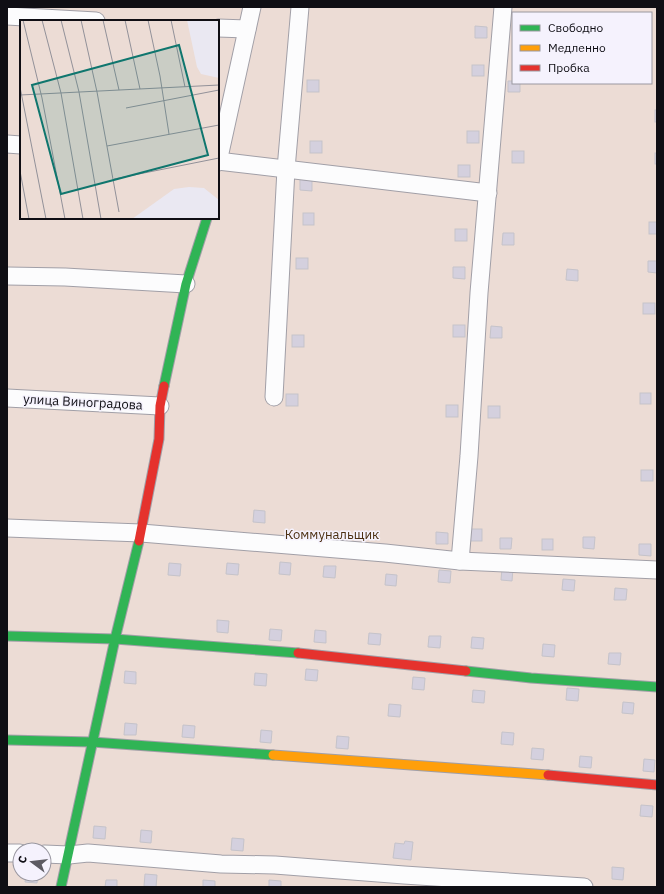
<svg xmlns="http://www.w3.org/2000/svg" width="664" height="894" viewBox="0 0 664 894" font-family="'IBM Plex Sans',sans-serif">
	<style>
		.green { fill: #ecdcd5; fill-rule: evenodd }
		.building { fill: #d4d0de; stroke: #c5c3ca }
		.lines { fill: none; stroke-linecap: round; stroke-linejoin: round }
		.street-casing { stroke: #a19fa7; stroke-width: 19 }
		.fast-casing { stroke: #a19fa7; stroke-width: 11 }
		.slow-casing { stroke: #a19fa7; stroke-width: 11 }
		.jam-casing { stroke: #a19fa7; stroke-width: 11 }
		.street { stroke: #fcfcfd; stroke-width: 17 }
		.fast { stroke: #30b455; stroke-width: 9 }
		.slow { stroke: #ff9f0a; stroke-width: 9 }
		.jam { stroke: #e5322d; stroke-width: 9 }
		.labels { text-anchor: middle; dominant-baseline: central; stroke-width: 3; stroke-linejoin: round; paint-order: stroke }
		.street-label { font-size: 13px; fill: #0f0e14; stroke: #f5f2fd }
		.park-label { font-size: 13px; fill: #4c2f11; stroke: #f5f2fd }
		.inset-road { fill: none; stroke: #929199; stroke-width: 1 }
		.view { fill: #0f766e; fill-opacity: 0.15; stroke: #0f766e; stroke-width: 2 }
		.inset-edge { fill: none; stroke: #0f0e14; stroke-width: 2 }
	</style>
	<rect width="100%" height="100%" fill="#eae8f2"/>
	<path class="green" d="M 7,7 L 657,7 L 657,887 L 7,887 ZM 513,13 L 651,13 L 651,83 L 513,83 ZM 21,21 L 218,21 L 218,218 L 21,218 ZM 20,850 L 44,850 L 44,874 L 20,874 Z"/>
	<g class="building">
		<path d="M 475,26 L 487,27 L 487,38 L 475,38 Z"/>
		<rect x="472" y="65" width="12" height="11"/>
		<rect x="307" y="80" width="12" height="12"/>
		<path d="M 508,81 L 513,81 L 513,83 L 520,83 L 520,92 L 508,92 Z"/>
		<rect x="655" y="110" width="2" height="12"/>
		<rect x="467" y="131" width="12" height="12"/>
		<rect x="310" y="141" width="12" height="12"/>
		<rect x="512" y="151" width="12" height="12"/>
		<rect x="655" y="153" width="2" height="11"/>
		<rect x="458" y="165" width="12" height="12"/>
		<path d="M 300,179 L 312,179 L 312,191 L 300,190 Z"/>
		<rect x="303" y="213" width="11" height="12"/>
		<rect x="649" y="222" width="8" height="12"/>
		<rect x="455" y="229" width="12" height="12"/>
		<path d="M 503,233 L 514,233 L 514,245 L 502,245 Z"/>
		<rect x="296" y="258" width="12" height="11"/>
		<path d="M 648,261 L 657,261 L 657,273 L 648,272 Z"/>
		<path d="M 453,267 L 465,267 L 465,279 L 453,278 Z"/>
		<path d="M 567,269 L 578,270 L 578,281 L 566,280 Z"/>
		<rect x="643" y="303" width="12" height="11"/>
		<rect x="453" y="325" width="12" height="12"/>
		<path d="M 491,326 L 502,327 L 502,338 L 490,338 Z"/>
		<rect x="292" y="335" width="12" height="12"/>
		<rect x="640" y="393" width="11" height="11"/>
		<rect x="286" y="394" width="12" height="12"/>
		<rect x="446" y="405" width="12" height="12"/>
		<rect x="488" y="406" width="12" height="12"/>
		<rect x="641" y="470" width="12" height="11"/>
		<path d="M 254,510 L 265,511 L 265,523 L 253,522 Z"/>
		<rect x="470" y="529" width="12" height="12"/>
		<path d="M 436,532 L 448,533 L 448,544 L 436,544 Z"/>
		<path d="M 583,537 L 595,537 L 594,549 L 583,548 Z"/>
		<path d="M 500,538 L 512,538 L 511,549 L 500,549 Z"/>
		<rect x="542" y="539" width="11" height="11"/>
		<path d="M 639,544 L 651,544 L 651,556 L 639,555 Z"/>
		<path d="M 280,562 L 291,563 L 290,575 L 279,574 Z"/>
		<path d="M 169,563 L 181,564 L 180,576 L 168,575 Z"/>
		<path d="M 227,563 L 239,564 L 238,575 L 226,574 Z"/>
		<path d="M 324,566 L 336,566 L 335,578 L 323,577 Z"/>
		<path d="M 502,568 L 513,569 L 512,581 L 501,580 Z"/>
		<path d="M 439,570 L 451,571 L 450,583 L 438,582 Z"/>
		<path d="M 386,574 L 397,575 L 396,586 L 385,585 Z"/>
		<path d="M 563,579 L 575,580 L 574,591 L 562,590 Z"/>
		<path d="M 615,588 L 627,589 L 626,600 L 614,600 Z"/>
		<path d="M 217,620 L 229,621 L 228,633 L 217,632 Z"/>
		<path d="M 270,629 L 282,630 L 281,641 L 269,640 Z"/>
		<path d="M 315,630 L 326,631 L 326,643 L 314,642 Z"/>
		<path d="M 369,633 L 381,634 L 380,645 L 368,644 Z"/>
		<path d="M 429,636 L 441,636 L 440,648 L 428,647 Z"/>
		<path d="M 472,637 L 484,638 L 483,649 L 471,648 Z"/>
		<path d="M 543,644 L 555,645 L 554,657 L 542,656 Z"/>
		<path d="M 609,653 L 621,653 L 620,665 L 608,664 Z"/>
		<path d="M 306,669 L 318,670 L 317,681 L 305,680 Z"/>
		<path d="M 125,671 L 136,672 L 136,684 L 124,683 Z"/>
		<path d="M 255,673 L 267,674 L 266,686 L 254,685 Z"/>
		<path d="M 413,677 L 425,678 L 424,690 L 412,689 Z"/>
		<path d="M 567,688 L 579,689 L 578,701 L 566,700 Z"/>
		<path d="M 473,690 L 485,691 L 484,703 L 472,702 Z"/>
		<path d="M 623,702 L 634,703 L 633,714 L 622,713 Z"/>
		<path d="M 389,704 L 401,705 L 400,717 L 388,716 Z"/>
		<path d="M 125,723 L 137,724 L 136,735 L 124,735 Z"/>
		<path d="M 183,725 L 195,726 L 194,738 L 182,737 Z"/>
		<path d="M 261,730 L 272,731 L 271,743 L 260,742 Z"/>
		<path d="M 502,732 L 514,733 L 513,745 L 501,744 Z"/>
		<path d="M 337,736 L 349,737 L 348,749 L 336,748 Z"/>
		<path d="M 532,748 L 544,749 L 543,760 L 531,759 Z"/>
		<path d="M 580,756 L 592,757 L 591,768 L 579,767 Z"/>
		<path d="M 644,759 L 655,760 L 654,772 L 643,771 Z"/>
		<path d="M 641,805 L 653,806 L 652,817 L 640,816 Z"/>
		<path d="M 94,826 L 106,827 L 105,839 L 93,838 Z"/>
		<path d="M 141,830 L 152,831 L 151,843 L 140,842 Z"/>
		<path d="M 232,838 L 244,839 L 243,851 L 231,850 Z"/>
		<path d="M 405,841 L 413,842 L 411,860 L 393,858 L 395,843 L 404,844 Z"/>
		<path d="M 612,867 L 624,868 L 623,880 L 612,879 Z"/>
		<path d="M 26,874 L 38,874 L 37,883 L 25,882 Z"/>
		<path d="M 145,874 L 157,875 L 156,887 L 144,886 Z"/>
		<path d="M 106,880 L 117,880 L 117,887 L 105,887 Z"/>
		<path d="M 203,880 L 215,881 L 215,887 L 203,887 Z"/>
		<path d="M 269,880 L 281,881 L 281,887 L 269,887 Z"/>
	</g>
	<g class="lines">
		<g class="street-casing">
			<g id="street">
				<path d="M 7,16 L 96,21"/>
				<path d="M 218,28 L 247,29"/>
				<path d="M 7,144 L 21,145"/>
				<path d="M 218,161 L 488,193"/>
				<path d="M 218,162 L 252,7"/>
				<path d="M 7,276 L 65,277 L 186,284"/>
				<path d="M 274,397 L 286,169 L 300,7"/>
				<path d="M 7,398 L 160,406"/>
				<path d="M 7,528 L 141,533 L 385,553 L 460,561 L 657,570"/>
				<path d="M 460,561 L 469,456 L 479,293 L 503,7"/>
				<path d="M 7,853 L 20,853"/>
				<path d="M 44,854 L 69,855 L 88,853 L 221,864 L 275,865 L 404,875 L 584,887"/>
			</g>
		</g>
		<g class="fast-casing">
			<g id="fast">
				<path d="M 164,386 L 186,284 L 207,218"/>
				<path d="M 7,636 L 115,639 L 298,653"/>
				<path d="M 466,671 L 531,678 L 657,687"/>
				<path d="M 7,740 L 92,742 L 273,755"/>
				<path d="M 61,887 L 115,639 L 139,541"/>
			</g>
		</g>
		<g class="slow-casing">
			<path id="slow" d="M 273,755 L 548,775"/>
		</g>
		<g class="jam-casing">
			<g id="jam">
				<path d="M 139,541 L 159,439 L 160,406 L 164,386"/>
				<path d="M 298,653 L 466,671"/>
				<path d="M 548,775 L 657,785"/>
			</g>
		</g>
		<use href="#street" class="street"/>
		<use href="#fast" class="fast"/>
		<use href="#slow" class="slow"/>
		<use href="#jam" class="jam"/>
	</g>
	<g class="labels">
		<g class="street-label">
			<text transform="translate(83 402) rotate(3)">улица Виноградова</text>
		</g>
		<g class="park-label">
			<text x="332" y="534">Коммунальщик</text>
		</g>
	</g>
	<g transform="translate(20 20)">
		<rect width="199" height="199" fill="#eae8f2"/>
		<path d="M 0,0 L 167,0 L 177,47 L 181,54 L 199,58 L 199,180 L 184,168 L 169,167 L 154,169 L 112,199 L 0,199 Z" fill="#ecdcd5"/>
		<path class="inset-road" d="M 3,0 L 22,78 L 45,199M 22,0 L 41,73 L 63,199M 41,0 L 59,72 L 81,199M 61,0 L 77,72 L 99,192M 83,0 L 99,70M 105,0 L 120,69M 128,0 L 140,56 L 149,114M 151,0 L 165,67M 0,67 L 26,199M 0,75 L 199,65M 106,88 L 199,70M 87,126 L 199,105M 0,151 L 9,199M 94,159 L 199,138"/>
		<path class="view" d="M 159,25 L 188,135 L 41,174 L 12,65 Z"/>
		<rect width="199" height="199" class="inset-edge"/>
	</g>
	<rect width="664" height="894" fill="none" stroke="#0f0e14" stroke-width="16"/>
	<rect x="512" y="12" width="140" height="72" fill="#f5f2fd" stroke="#9997a0"/>
	<rect x="520" y="25" width="20" height="6" fill="#30b455" stroke="#9997a0"/>
	<text x="548" y="32" font-size="12" fill="#0f0e14">Свободно</text>
	<rect x="520" y="45" width="20" height="6" fill="#ff9f0a" stroke="#9997a0"/>
	<text x="548" y="52" font-size="12" fill="#0f0e14">Медленно</text>
	<rect x="520" y="65" width="20" height="6" fill="#e5322d" stroke="#9997a0"/>
	<text x="548" y="72" font-size="12" fill="#0f0e14">Пробка</text>
	<g transform="translate(32 862) rotate(285)"><circle r="19" fill="#f5f2fd" stroke="#9997a0"/>
	<path d="M0-3L7 15L0 10L-7 15Z" fill="#5c5a62"/>
	<text y="-6" font-size="11" font-weight="bold" text-anchor="middle" fill="#0f0e14">С</text>
	</g>
</svg>
